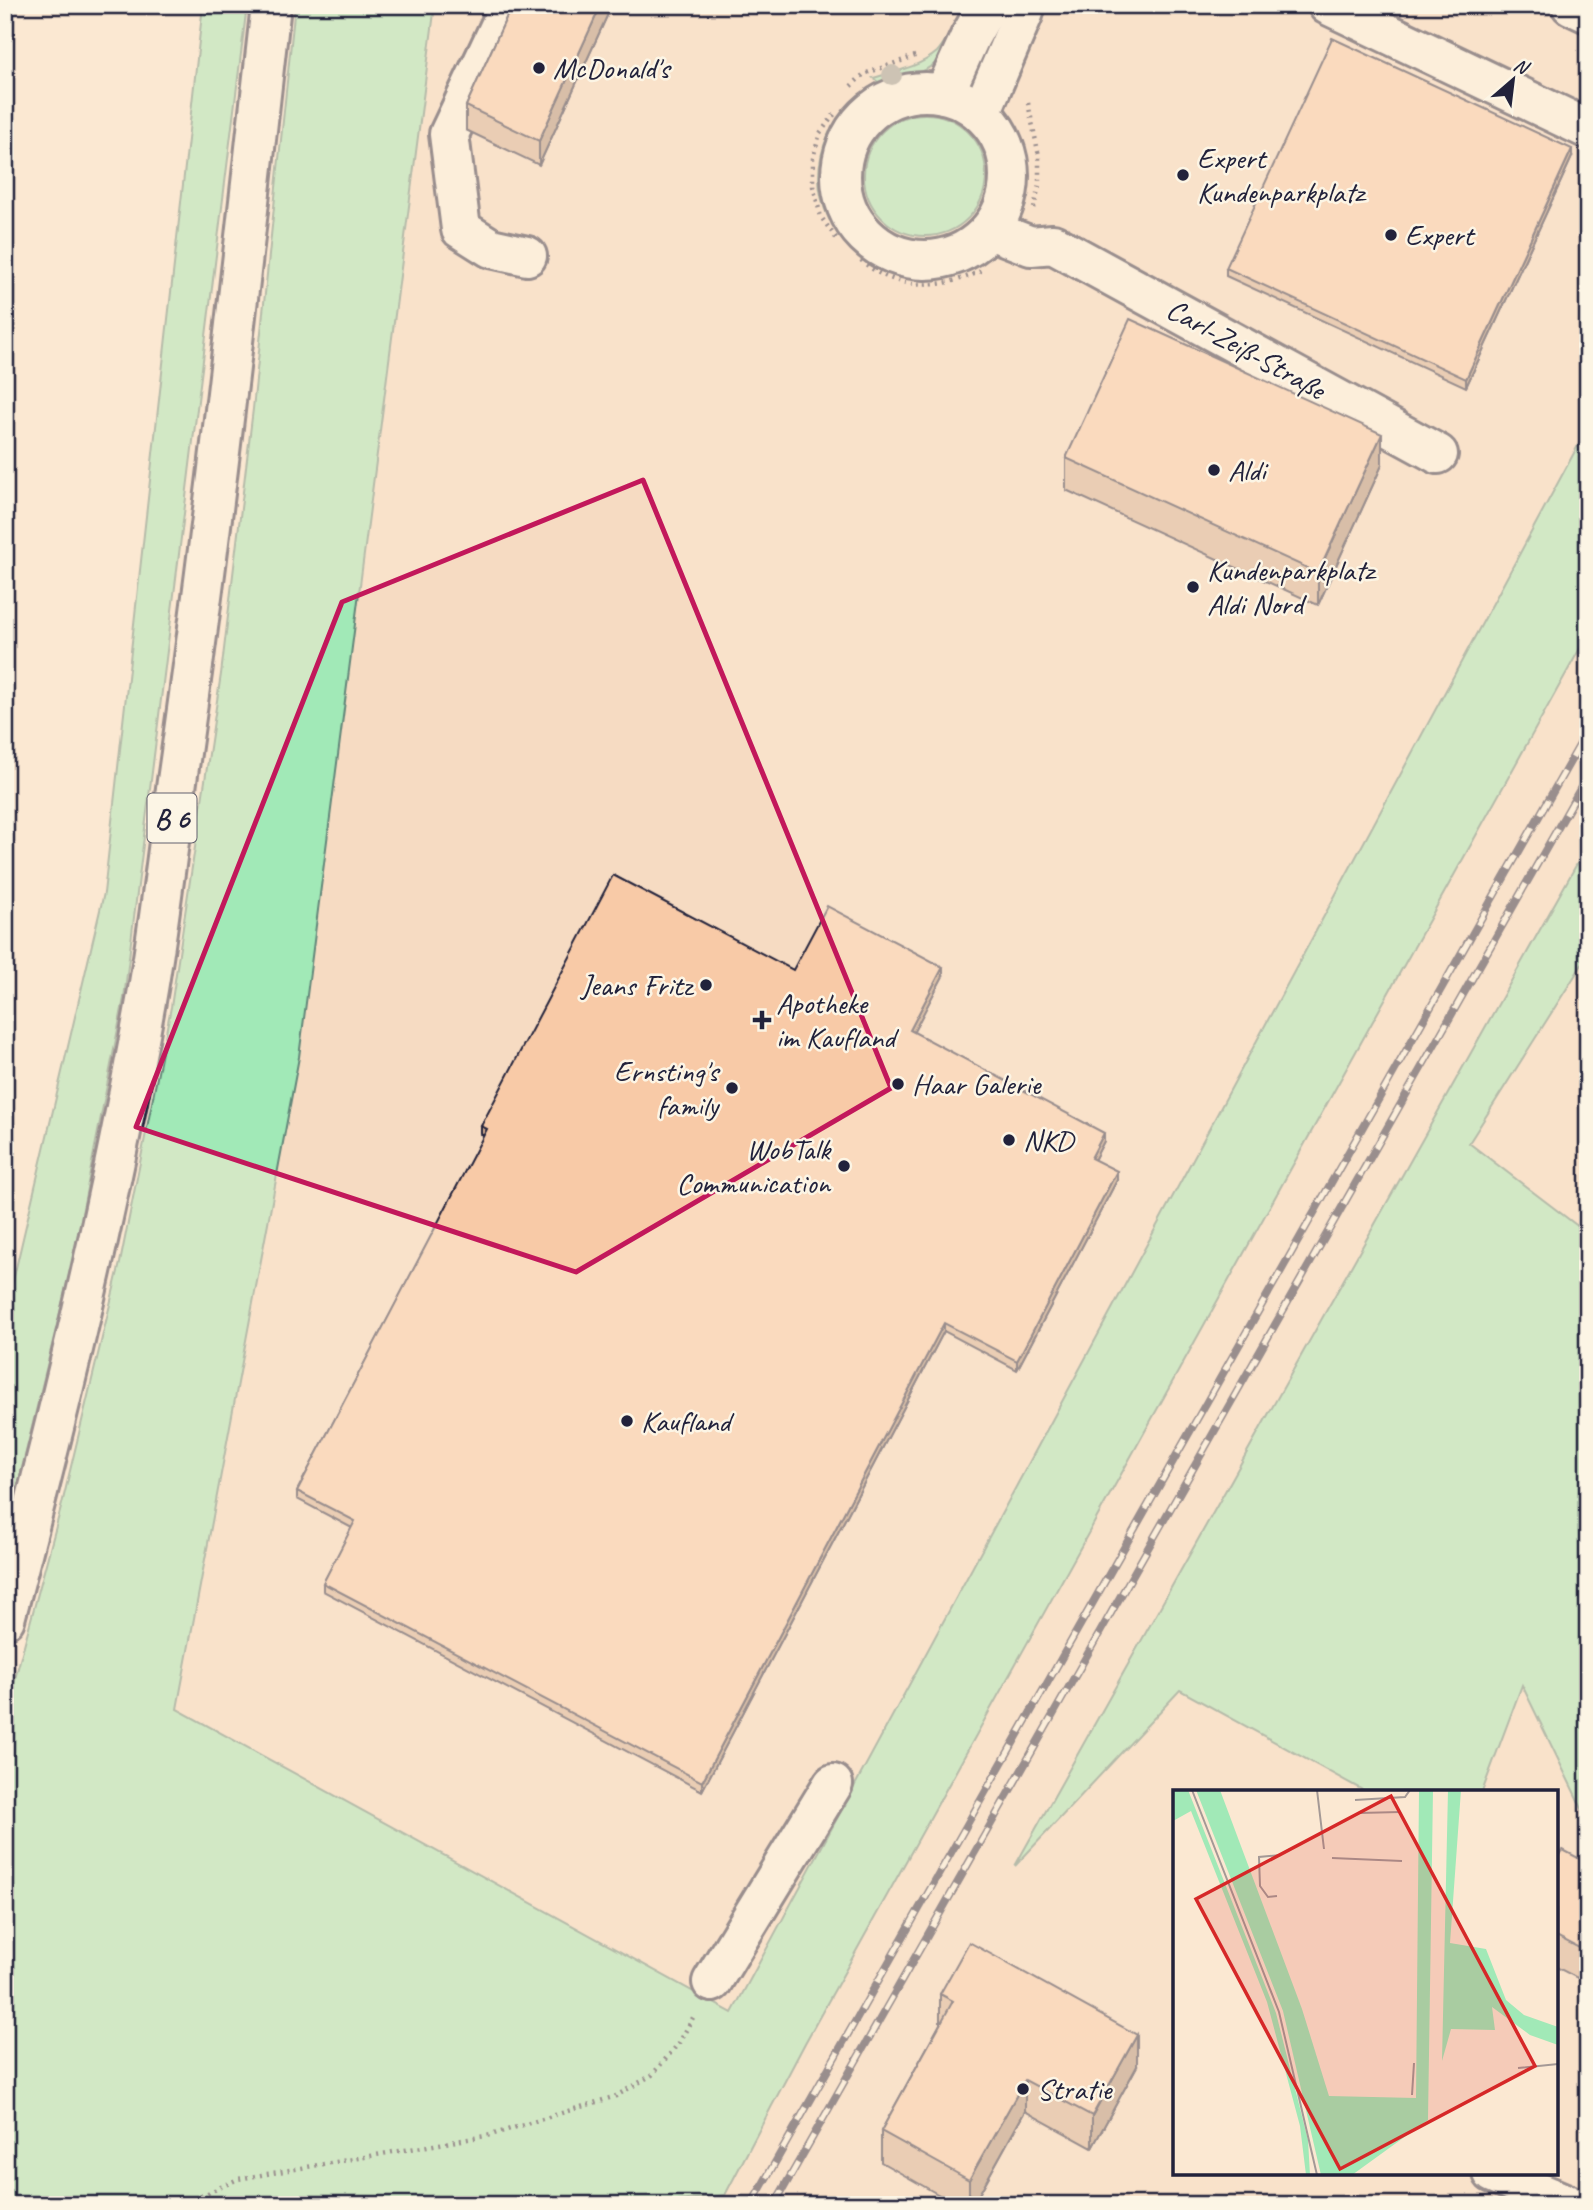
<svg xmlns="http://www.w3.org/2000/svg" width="1593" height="2210" viewBox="0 0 1593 2210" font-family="Caveat,sans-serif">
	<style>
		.built { fill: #f6dbc2 }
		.green { fill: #a1e9b7; stroke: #628679; stroke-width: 2 }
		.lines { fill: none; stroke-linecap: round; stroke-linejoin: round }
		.minor-casing { stroke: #22223b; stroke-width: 44 }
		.major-casing { stroke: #22223b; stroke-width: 44 }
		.path { stroke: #22223b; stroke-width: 4.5; stroke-dasharray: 2 5; stroke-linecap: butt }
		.minor { stroke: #fcf5e5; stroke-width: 38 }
		.major { stroke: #fcf5e5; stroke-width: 38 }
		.rail-casing { stroke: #22223b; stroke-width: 8 }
		.rail { stroke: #fcf5e5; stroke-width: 5; stroke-dasharray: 16; stroke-linecap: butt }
		.tree { fill: #959790 }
		.wall { fill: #d5ae90; stroke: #22223b; stroke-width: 2 }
		.shaded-wall { fill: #ae8d75; stroke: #22223b; stroke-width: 2 }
		.building { fill: #f8caa7; stroke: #22223b; stroke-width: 2 }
		.marked { fill: none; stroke: #c2185b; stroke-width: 5; stroke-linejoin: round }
		.poi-dot { fill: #22223b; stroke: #fcf5e5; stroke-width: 2.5 }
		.labels { text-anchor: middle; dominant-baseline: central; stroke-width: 5; stroke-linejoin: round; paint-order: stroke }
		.shield { fill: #fcf5e5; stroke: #63616e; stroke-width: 2 }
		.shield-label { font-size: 28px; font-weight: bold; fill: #22223b }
		.poi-label { font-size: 30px; fill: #22223b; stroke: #fcf5e5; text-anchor: start }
		.street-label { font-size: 30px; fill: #22223b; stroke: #fcf5e5 }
		.inset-road { fill: none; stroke: #a49996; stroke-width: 2 }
		.view { fill: #d62828; fill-opacity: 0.15; stroke: #d62828; stroke-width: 3.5 }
		.inset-edge { fill: none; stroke: #22223b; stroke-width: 3.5 }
	</style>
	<rect width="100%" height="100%" fill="#fbe8d2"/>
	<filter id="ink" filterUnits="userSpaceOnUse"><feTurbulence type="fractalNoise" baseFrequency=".0143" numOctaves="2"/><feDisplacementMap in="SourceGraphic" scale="14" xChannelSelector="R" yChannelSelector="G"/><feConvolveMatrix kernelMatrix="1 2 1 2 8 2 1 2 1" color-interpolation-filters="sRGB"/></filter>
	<g filter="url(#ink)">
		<g class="built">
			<path d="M 435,5 L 1588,5 L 1588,427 L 733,2013 L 177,1709 L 299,1057 Z"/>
			<path d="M 1588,634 L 1588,844 L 1017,1862 L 1180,1690 L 1366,1792 L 1175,1792 L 1175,2173 L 1556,2173 L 1556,1792 L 1482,1792 L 1522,1684 L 1588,1821 L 1588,2205 L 719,2205 L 805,2043 Z"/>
			<path d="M 1588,955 L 1588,1234 L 1469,1143 Z"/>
		</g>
		<g class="green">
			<path d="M 203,5 L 247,5 L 124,998 L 74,1255 L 5,1538 L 5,1315 L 104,893 Z"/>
			<path d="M 295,5 L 435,5 L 299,1057 L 177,1709 L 732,2013 L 1588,427 L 1588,634 L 805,2043 L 725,2195 L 650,2205 L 5,2205 L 5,1716 L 62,1504 L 120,1263 L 171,1007 L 221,674 L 253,409 Z"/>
			<path d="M 950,33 L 957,38 C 934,73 918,75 878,82 L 873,78 C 893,72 920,67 937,52 C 942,47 946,39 950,33 Z"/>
			<circle cx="925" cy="175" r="61"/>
			<path d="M 829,133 L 833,143 C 818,169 837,196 829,219 C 815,190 816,162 829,133 Z"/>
			<path d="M 1588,844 L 1588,955 L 1469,1143 L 1588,1234 L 1588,1821 L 1522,1685 L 1482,1792 L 1366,1792 L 1180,1690 L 1015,1866 Z"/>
		</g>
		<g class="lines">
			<g class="minor-casing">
				<g id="minor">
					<path d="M 510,5 L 449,134 L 461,229 L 491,248 L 527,256"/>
					<path d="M 1328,5 L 1588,129"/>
					<path d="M 1571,5 L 1588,13"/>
					<circle cx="925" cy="176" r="84"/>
					<path d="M 944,94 L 970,37 L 988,5"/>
					<path d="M 981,113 L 1024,12 L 1023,5"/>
					<path d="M 990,230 L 1031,246 L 1053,244 L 1438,454"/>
					<path d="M 712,1982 L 833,1784"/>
					<path d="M 1493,2173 L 1569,2205"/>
				</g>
			</g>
			<g class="major-casing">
				<path id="major" d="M 5,1619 C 59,1414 109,1209 146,1001 C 159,928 167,854 177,781 C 214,523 242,264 271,5"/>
			</g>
			<g class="path">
				<path d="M 851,86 L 864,74 L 918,55"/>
				<path d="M 1028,103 L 1039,156 L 1039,185 L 1034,208"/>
				<path d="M 836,238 L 821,217 L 813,186 L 813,158 L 820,133 L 837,111"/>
				<path d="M 861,260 C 896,292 942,290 983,270"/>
				<path d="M 182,2205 L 238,2179 L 491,2135 L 616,2096 L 652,2075 L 679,2043 L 695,2014"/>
			</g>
			<use href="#minor" class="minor"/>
			<use href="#major" class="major"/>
			<g class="rail-casing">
				<g id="rail">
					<path d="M 751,2205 L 1588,730"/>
					<path d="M 774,2205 L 1588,775"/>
				</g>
			</g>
			<use href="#rail" class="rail"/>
		</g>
		<circle class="tree" cx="892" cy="75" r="10"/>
		<g class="wall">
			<path d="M 512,5 L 612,5 L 539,165 L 466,130 L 466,106 Z"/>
			<path d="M 1572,157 L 1466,387 L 1226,276 L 1226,268 Z"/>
			<path d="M 1066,458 L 1382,465 L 1318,605 L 1066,490 Z"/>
			<path d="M 793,970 L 943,976 L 913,1032 L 1104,1141 L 1094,1160 L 1117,1180 L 1017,1370 L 944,1331 L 702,1791 L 323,1591 L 323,1583 L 352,1528 L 297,1499 L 297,1491 L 484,1136 L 481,1134 L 481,1126 Z"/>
			<path d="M 1556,1862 L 1588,1863 L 1588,1972 L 1583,1981 L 1556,1967 Z"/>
			<path d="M 940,1994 L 1137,2066 L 1092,2148 L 1025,2111 L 973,2205 L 957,2205 L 881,2162 L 881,2131 L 940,2024 Z"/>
			<path d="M 1588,2120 L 1588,2161 L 1584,2159 L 1584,2127 Z"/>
		</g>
		<g class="shaded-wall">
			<path d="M 601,5 L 612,5 L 539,165 L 539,141 Z"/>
			<path d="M 1572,149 L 1572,157 L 1466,387 L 1466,379 Z"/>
			<path d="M 1382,434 L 1382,465 L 1318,605 L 1318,573 Z"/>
			<path d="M 943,967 L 943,976 L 910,1039 L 910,1030 Z"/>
			<path d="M 1104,1133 L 1104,1141 L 1091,1166 L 1091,1158 Z"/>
			<path d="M 1117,1171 L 1117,1180 L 1017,1370 L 1017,1361 Z"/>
			<path d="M 944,1323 L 944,1331 L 702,1791 L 702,1782 Z"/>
			<path d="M 1588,1940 L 1588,1972 L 1583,1981 L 1583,1950 Z"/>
			<path d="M 1137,2035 L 1137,2066 L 1092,2148 L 1092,2116 Z"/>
			<path d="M 1025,2080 L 1025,2111 L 973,2205 L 969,2205 L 969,2180 Z"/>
		</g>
		<g class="building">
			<path d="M 512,5 L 601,5 L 539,141 L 466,106 Z"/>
			<path d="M 1332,38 L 1572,149 L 1466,379 L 1226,268 Z"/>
			<path d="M 1130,319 L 1382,434 L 1318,573 L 1066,458 Z"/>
			<path d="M 613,875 L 793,970 L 827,906 L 943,967 L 910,1030 L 1104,1133 L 1091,1158 L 1117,1171 L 1017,1361 L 944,1323 L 702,1782 L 323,1583 L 355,1521 L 297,1491 L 487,1129 L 481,1126 Z"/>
			<path d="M 1563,1850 L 1588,1863 L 1588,1940 L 1583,1950 L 1556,1936 L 1556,1862 Z"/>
			<path d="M 969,1942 L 1137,2035 L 1092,2116 L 1025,2080 L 969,2180 L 881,2131 L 953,2001 L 940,1994 Z"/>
			<path d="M 1588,2120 L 1588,2129 L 1584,2127 Z"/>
		</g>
	</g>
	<path d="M0 0H1593V2210H0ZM 643,480 L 891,1088 L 576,1272 L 136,1127 L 342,602 Z" fill="#fbe8d2" fill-opacity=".55" fill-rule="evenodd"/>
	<path class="marked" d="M 643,480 L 891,1088 L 576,1272 L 136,1127 L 342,602 Z"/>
	<g class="poi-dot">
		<circle cx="539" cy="68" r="7"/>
		<circle cx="1183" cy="175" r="7"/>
		<circle cx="1391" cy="235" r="7"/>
		<circle cx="1214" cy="470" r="7"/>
		<circle cx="1193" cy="587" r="7"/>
		<circle cx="706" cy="985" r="7"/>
		<path d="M758.5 1009.5h7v7h7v7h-7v7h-7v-7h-7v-7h7z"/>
		<circle cx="898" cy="1084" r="7"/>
		<circle cx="732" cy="1088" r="7"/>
		<circle cx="1009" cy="1140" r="7"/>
		<circle cx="844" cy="1166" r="7"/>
		<circle cx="627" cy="1421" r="7"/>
		<circle cx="1023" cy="2089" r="7"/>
	</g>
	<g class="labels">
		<rect class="shield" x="147.5" y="793.5" width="49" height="49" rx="5"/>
		<g class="shield-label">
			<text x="172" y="818">B 6</text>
		</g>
		<g class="poi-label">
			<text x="553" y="68">McDonald's</text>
			<text x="1197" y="158">Expert<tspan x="1197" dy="34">Kundenparkplatz</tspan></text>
			<text x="1405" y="235">Expert</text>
			<text x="1228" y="470">Aldi</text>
			<text x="1207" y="570">Kundenparkplatz<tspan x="1207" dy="34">Aldi Nord</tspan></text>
			<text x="692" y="985" text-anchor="end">Jeans Fritz</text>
			<text x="776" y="1003">Apotheke<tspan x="776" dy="34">im Kaufland</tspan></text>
			<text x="718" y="1071" text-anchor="end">Ernsting's<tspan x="718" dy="34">family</tspan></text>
			<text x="912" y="1084">Haar Galerie</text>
			<text x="1023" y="1140">NKD</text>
			<text x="830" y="1149" text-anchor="end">WobTalk<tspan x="830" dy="34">Communication</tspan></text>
			<text x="641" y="1421">Kaufland</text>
			<text x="1037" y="2089">Stratie</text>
		</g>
		<g class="street-label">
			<text transform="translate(1246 349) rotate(29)">Carl-Zeiß-Straße</text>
		</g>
	</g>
	<g transform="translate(1173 1790)">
		<rect width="385" height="385" fill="#fbe8d2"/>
		<path d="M 0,0 L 15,0 L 103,223 L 135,350 L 137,385 L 133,385 L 127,336 L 94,212 L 18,21 L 0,31 ZM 23,0 L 47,0 L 129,219 L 156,306 L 243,308 L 246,0 L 260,0 L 255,330 L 179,385 L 148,385 L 110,221 ZM 275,0 L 288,0 L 277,153 L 313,159 L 333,210 L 351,225 L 385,237 L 385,255 L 357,245 L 319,217 L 322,240 L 278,239 L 269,271 Z" fill="#a1e9b7"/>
		<path class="inset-road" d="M 19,0 L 106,222 L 144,385M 144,0 L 151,59M 182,10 L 232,7 L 237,0M 186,23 L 227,22M 159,68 L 229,71M 104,106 L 95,107 L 87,96 L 86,67 L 108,65M 345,278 L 385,274M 239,305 L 241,273"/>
		<path class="view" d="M 218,6 L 362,276 L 167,379 L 23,109 Z"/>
		<rect width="385" height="385" class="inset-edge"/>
	</g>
	<rect width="1593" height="2210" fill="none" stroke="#fcf5e5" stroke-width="28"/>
	<rect x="14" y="14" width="1565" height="2182" fill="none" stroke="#22223b" stroke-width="2.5" filter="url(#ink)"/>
	<g transform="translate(1513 80) rotate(28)" stroke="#fcf5e5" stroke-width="5" paint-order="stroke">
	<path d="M0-5L12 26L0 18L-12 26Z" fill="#22223b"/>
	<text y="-10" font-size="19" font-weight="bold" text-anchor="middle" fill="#22223b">N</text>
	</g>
</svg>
